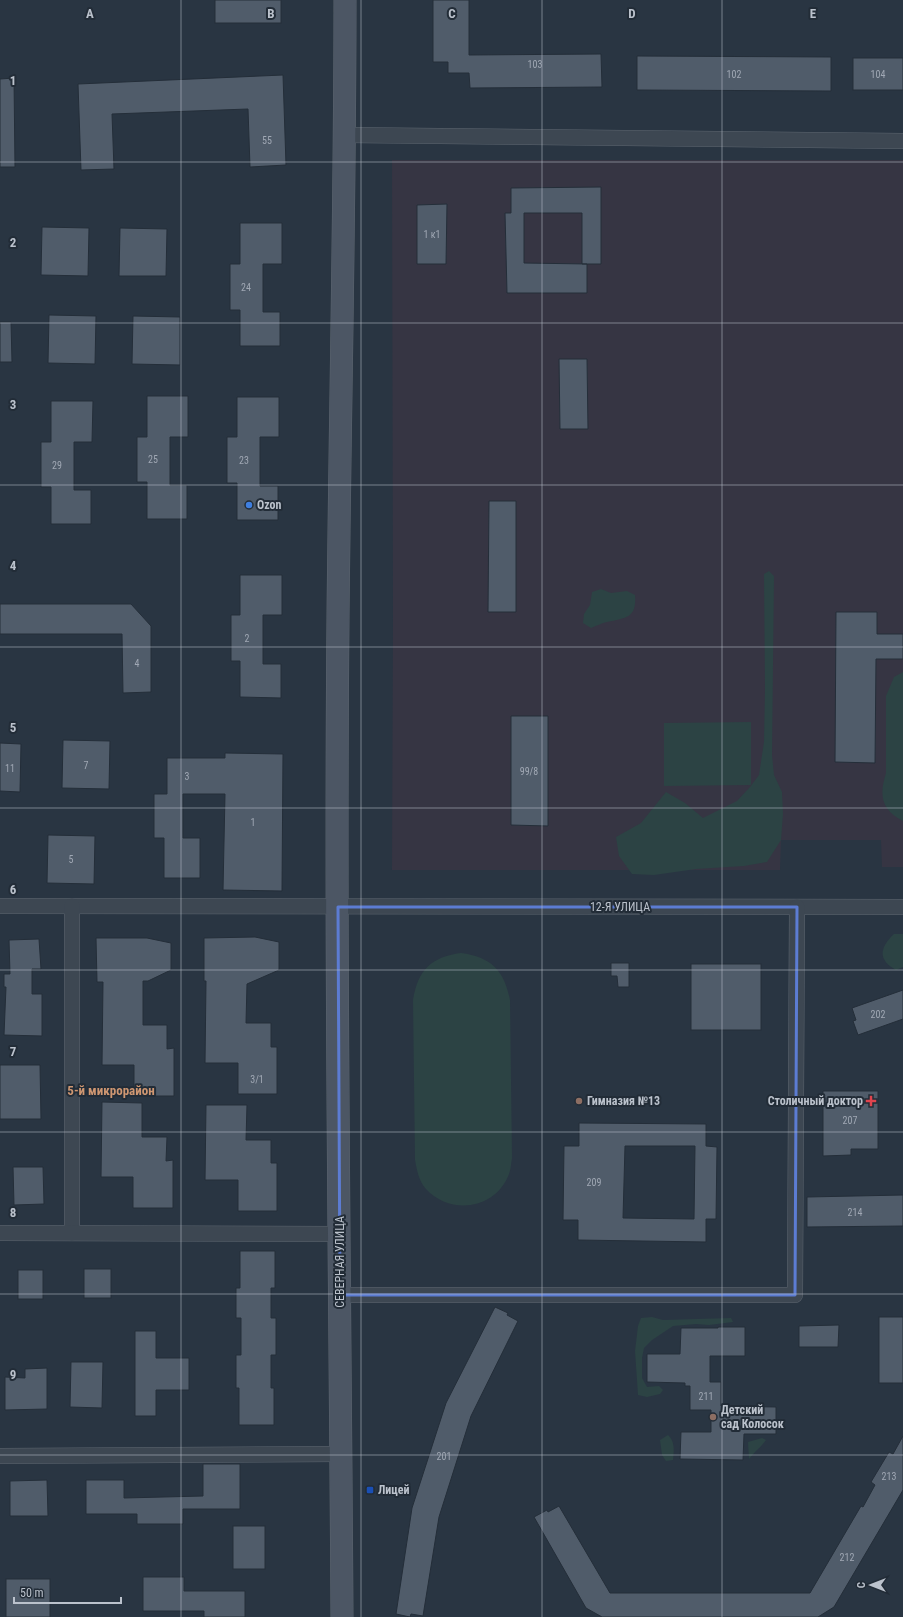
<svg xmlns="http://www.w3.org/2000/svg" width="903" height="1617" viewBox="0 0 903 1617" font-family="'Roboto Condensed',sans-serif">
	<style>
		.medical { fill: #363543 }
		.green { fill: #2c4344 }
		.building { fill: #505c6a; stroke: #242e39; fill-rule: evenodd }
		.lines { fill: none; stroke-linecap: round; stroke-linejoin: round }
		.street-casing { stroke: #5c656f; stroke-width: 16 }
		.secondary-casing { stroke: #5c656f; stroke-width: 23 }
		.street { stroke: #3d4752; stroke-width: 15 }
		.secondary { stroke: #4c5664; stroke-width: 22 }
		.marked { fill: none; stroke: #5c7cd3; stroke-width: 3; stroke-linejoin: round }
		.grid { fill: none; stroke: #bbc2cc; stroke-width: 1; stroke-opacity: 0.55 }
		.shop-dot { fill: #3f7fe0; stroke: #222c37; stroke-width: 1.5 }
		.education-dot { fill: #8d6e63; stroke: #222c37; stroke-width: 1.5 }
		.health-dot { fill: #e0444e; stroke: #222c37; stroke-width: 1.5 }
		.transit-dot { fill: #1a4fb4; stroke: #222c37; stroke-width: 1.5 }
		.labels { text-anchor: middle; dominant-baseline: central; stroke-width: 4; stroke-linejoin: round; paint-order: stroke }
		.number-label { font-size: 10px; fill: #a0a8b4 }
		.poi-label { font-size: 12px; font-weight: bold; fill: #bbc2cc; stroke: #222c37; text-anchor: start }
		.street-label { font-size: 12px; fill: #bbc2cc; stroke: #222c37 }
		.neighbourhood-label { font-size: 13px; font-weight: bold; fill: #cf9772; stroke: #222c37 }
		.grid-label { font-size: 13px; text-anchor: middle; font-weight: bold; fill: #bbc2cc; stroke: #222c37; stroke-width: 4; stroke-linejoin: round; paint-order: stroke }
	</style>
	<rect width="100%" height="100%" fill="#293542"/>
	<path class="medical" d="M 392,160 L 903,160 L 903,867 L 882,867 L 881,840 L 781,840 L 780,870 L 392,870 L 393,618 Z"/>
	<g class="green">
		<path d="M 769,571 L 774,576 L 772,755 L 774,775 L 782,792 L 783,814 L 781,840 L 767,862 L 744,866 L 696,869 L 654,875 L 632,874 L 619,856 L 616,837 L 641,823 L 666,792 L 685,803 L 703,818 L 737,801 L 750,787 L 759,775 L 764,742 L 765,689 L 764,574 Z"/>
		<path d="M 601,589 L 611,593 L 627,591 L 635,595 C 637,618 626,618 607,622 C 602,623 596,626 591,628 L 583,623 L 584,614 L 590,605 L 592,592 Z"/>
		<path d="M 903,672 L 903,821 C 881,810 879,795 886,773 L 886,696 L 894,677 Z"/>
		<path d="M 751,722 L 751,785 L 664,786 L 664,723 Z"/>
		<path d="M 894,934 L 903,934 L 903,967 L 896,970 C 878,960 879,948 894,934 Z"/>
		<path d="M 461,953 C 491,957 504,970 510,1000 L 512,1158 C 511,1163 511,1169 509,1174 C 496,1209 451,1216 426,1189 C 419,1181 417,1171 415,1160 L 413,1000 C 418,970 431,957 461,953 Z"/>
		<path d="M 652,1317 L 663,1320 L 731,1318 L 733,1322 L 709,1325 L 696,1324 L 673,1326 L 652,1340 L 644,1348 L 642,1358 L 642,1378 L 647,1387 L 659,1386 L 663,1390 L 660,1394 L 647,1397 L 638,1395 L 635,1351 L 638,1326 L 641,1318 Z"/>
		<path d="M 668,1435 C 675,1441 674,1451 673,1460 L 666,1461 L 662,1455 L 660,1440 Z"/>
		<path d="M 762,1438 L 766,1440 C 762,1446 754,1452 749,1459 L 748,1442 Z"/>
	</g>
	<g class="building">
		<rect x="215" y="0" width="66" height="23"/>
		<path d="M 433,0 L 469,0 L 469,55 L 601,54 L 602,87 L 470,88 L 469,73 L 448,73 L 448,62 L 433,62 Z"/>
		<path d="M 637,56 L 831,57 L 831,91 L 637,90 Z"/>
		<rect x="853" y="58" width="50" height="32"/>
		<path d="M 283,75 L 286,165 L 250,167 L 248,109 L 112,114 L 114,169 L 81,170 L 78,84 Z"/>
		<path d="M 14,78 L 15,167 L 0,167 L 0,79 Z"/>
		<path d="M 601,187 L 601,264 L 582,264 L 582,213 L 524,213 L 524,263 L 587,264 L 587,293 L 507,293 L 505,213 L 511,213 L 511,188 Z"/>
		<path d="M 447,204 L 446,264 L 417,264 L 417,205 Z"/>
		<path d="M 240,223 L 282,223 L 282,264 L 263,264 L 263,312 L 280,312 L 280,346 L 240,346 L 240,310 L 230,310 L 230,264 L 240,264 Z"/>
		<path d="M 42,227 L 89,228 L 88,276 L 41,275 Z"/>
		<path d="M 120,228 L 167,229 L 166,276 L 119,276 Z"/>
		<path d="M 49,315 L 96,316 L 95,364 L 48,363 Z"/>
		<path d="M 133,316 L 180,317 L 180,365 L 132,364 Z"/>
		<path d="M 0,322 L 11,322 L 12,362 L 0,362 Z"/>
		<path d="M 559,359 L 587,359 L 588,429 L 560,429 Z"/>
		<path d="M 147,396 L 188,396 L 188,437 L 170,437 L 170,485 L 187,485 L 187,519 L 147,519 L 147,482 L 137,482 L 137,437 L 147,437 Z"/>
		<path d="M 237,397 L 279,397 L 279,437 L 260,437 L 260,486 L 278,486 L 278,520 L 237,520 L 237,483 L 227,483 L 227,437 L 237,437 Z"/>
		<path d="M 51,401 L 93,401 L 92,442 L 74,442 L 74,490 L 91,490 L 91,524 L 51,524 L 51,487 L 41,487 L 41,442 L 51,442 Z"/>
		<path d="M 489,501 L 516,501 L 516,612 L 488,612 Z"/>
		<path d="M 240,575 L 282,575 L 282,615 L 263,615 L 263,664 L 281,664 L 281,698 L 240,697 L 240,661 L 231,661 L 231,615 L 240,615 Z"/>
		<path d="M 0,604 L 131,604 L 151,626 L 151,692 L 123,693 L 122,634 L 0,634 Z"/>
		<path d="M 836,612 L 877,612 L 877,634 L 903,634 L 903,659 L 876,659 L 875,763 L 835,762 Z"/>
		<path d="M 511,716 L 548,716 L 548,826 L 511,825 Z"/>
		<path d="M 63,740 L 110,741 L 109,789 L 62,788 Z"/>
		<path d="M 0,743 L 21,744 L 20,792 L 0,791 Z"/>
		<path d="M 225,753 L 283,754 L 282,891 L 223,890 L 225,794 L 183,794 L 183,838 L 200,838 L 200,878 L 164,878 L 164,838 L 154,838 L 154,794 L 167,794 L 167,758 L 225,758 Z"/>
		<path d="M 48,835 L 95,836 L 94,884 L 47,883 Z"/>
		<path d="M 255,937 L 279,942 L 279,970 L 247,984 L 246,1023 L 271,1023 L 271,1047 L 277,1047 L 277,1094 L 238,1094 L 238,1063 L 205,1063 L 206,981 L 204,981 L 204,938 Z"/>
		<path d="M 96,938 L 147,938 L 171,943 L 171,970 L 148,981 L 143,981 L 143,1025 L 167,1025 L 167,1049 L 174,1048 L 174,1096 L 134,1096 L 134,1065 L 102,1065 L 103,982 L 97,982 Z"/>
		<path d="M 39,939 L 41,969 L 32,969 L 32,994 L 42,994 L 42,1036 L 4,1035 L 6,987 L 4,987 L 4,974 L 10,974 L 9,940 Z"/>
		<path d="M 611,963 L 629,963 L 629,987 L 618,987 L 617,976 L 611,976 Z"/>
		<rect x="691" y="964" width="70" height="66"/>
		<path d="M 903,990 L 903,1019 L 858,1035 L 853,1021 L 856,1020 L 852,1008 Z"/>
		<path d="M 0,1065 L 40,1065 L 41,1119 L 0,1119 Z"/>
		<path d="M 823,1091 L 878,1091 L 878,1149 L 851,1149 L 851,1155 L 823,1156 Z"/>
		<path d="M 102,1102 L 142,1103 L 142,1137 L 167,1137 L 166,1161 L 173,1160 L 173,1208 L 133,1208 L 133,1177 L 101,1177 Z"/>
		<path d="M 206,1105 L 247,1105 L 246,1140 L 271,1140 L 271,1163 L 277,1163 L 277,1211 L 238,1211 L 238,1180 L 205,1180 Z"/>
		<path d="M 579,1123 L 706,1124 L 706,1146 L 717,1147 L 716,1219 L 706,1219 L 706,1242 L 578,1240 L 578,1220 L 563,1220 L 564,1146 L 579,1146 ZM 625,1146 L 695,1146 L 694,1219 L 623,1218 Z"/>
		<path d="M 13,1167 L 43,1167 L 44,1204 L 14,1205 Z"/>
		<path d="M 903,1195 L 903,1226 L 807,1227 L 807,1197 Z"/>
		<path d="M 240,1251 L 275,1251 L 275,1288 L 271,1288 L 271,1318 L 276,1318 L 276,1355 L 271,1355 L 271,1388 L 274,1388 L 274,1425 L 239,1425 L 239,1388 L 236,1388 L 236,1355 L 241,1355 L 241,1318 L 236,1318 L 236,1288 L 240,1288 Z"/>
		<rect x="84" y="1269" width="27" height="29"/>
		<rect x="18" y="1270" width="25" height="29"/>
		<path d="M 495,1307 L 508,1313 L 507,1315 L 518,1321 L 471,1416 L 439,1517 L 423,1616 L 411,1614 L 410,1617 L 396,1614 L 412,1508 L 446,1403 Z"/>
		<rect x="879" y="1317" width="24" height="66"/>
		<path d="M 839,1325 L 838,1347 L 799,1347 L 799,1326 Z"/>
		<path d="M 718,1327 L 745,1327 L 745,1356 L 710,1356 L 710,1382 L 721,1382 L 721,1406 L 776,1407 L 776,1434 L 744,1434 L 743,1460 L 680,1459 L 681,1432 L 711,1432 L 711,1410 L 690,1410 L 690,1386 L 685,1386 L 685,1383 L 647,1382 L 647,1354 L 680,1354 L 681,1328 L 718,1328 Z"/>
		<path d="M 135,1331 L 156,1331 L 156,1358 L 189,1358 L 189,1390 L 156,1390 L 156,1416 L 135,1416 Z"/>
		<path d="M 71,1362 L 103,1362 L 102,1408 L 70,1407 Z"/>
		<path d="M 47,1368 L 47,1409 L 5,1410 L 5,1377 L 25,1378 L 25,1369 Z"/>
		<path d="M 903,1436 L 903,1490 L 834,1607 L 818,1617 L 602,1617 L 586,1608 L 534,1517 L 547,1510 L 548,1512 L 559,1506 L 610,1593 L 810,1593 L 861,1506 L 863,1507 L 875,1485 L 871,1482 L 889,1452 L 893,1454 Z"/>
		<path d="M 203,1464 L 240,1464 L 240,1509 L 183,1509 L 183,1524 L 137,1524 L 137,1514 L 86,1514 L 86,1480 L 124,1480 L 124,1498 L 203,1496 Z"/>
		<path d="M 47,1480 L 48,1516 L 10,1516 L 10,1481 Z"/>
		<rect x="233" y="1526" width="32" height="43"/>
		<path d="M 143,1577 L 184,1577 L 184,1591 L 245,1591 L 245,1617 L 204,1617 L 204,1611 L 143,1611 Z"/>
		<rect x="6" y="1579" width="44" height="38"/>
	</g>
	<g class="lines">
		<g class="street-casing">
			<g id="street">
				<path d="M 345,135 L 903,141"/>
				<path d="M 0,906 L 903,907"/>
				<path d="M 72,906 L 72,1233"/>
				<path d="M 0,1233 L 340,1234"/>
				<path d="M 340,1295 L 795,1295 L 797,907"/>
				<path d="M 0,1456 L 341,1454"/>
			</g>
		</g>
		<g class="secondary-casing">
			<path id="secondary" d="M 342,1617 C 340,1284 335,951 338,618 C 340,412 345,206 345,0"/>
		</g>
		<use href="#street" class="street"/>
		<use href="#secondary" class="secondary"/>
	</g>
	<path class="marked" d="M 338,907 L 797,907 L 795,1295 L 340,1295 Z"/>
	<path class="grid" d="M 181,0 L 181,1617M 361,0 L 361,1617M 542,0 L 542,1617M 722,0 L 722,1617M 0,162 L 903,162M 0,323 L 903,323M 0,485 L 903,485M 0,647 L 903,647M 0,808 L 903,808M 0,970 L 903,970M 0,1132 L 903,1132M 0,1294 L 903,1294M 0,1455 L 903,1455"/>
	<circle class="shop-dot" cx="249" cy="505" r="4"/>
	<g class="education-dot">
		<circle cx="579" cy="1101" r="4"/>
		<circle cx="713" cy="1417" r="4"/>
	</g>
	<path class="health-dot" d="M869 1095h4v4h4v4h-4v4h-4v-4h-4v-4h4z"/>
	<rect class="transit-dot" x="366" y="1486" width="8" height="8" rx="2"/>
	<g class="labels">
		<g class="number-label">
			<text x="535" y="64">103</text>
			<text x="734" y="74">102</text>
			<text x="878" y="74">104</text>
			<text x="267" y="140">55</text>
			<text x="432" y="234">1 к1</text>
			<text x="246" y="287">24</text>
			<text x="153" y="459">25</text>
			<text x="244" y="460">23</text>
			<text x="57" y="465">29</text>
			<text x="247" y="638">2</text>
			<text x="137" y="663">4</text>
			<text x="86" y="765">7</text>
			<text x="10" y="768">11</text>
			<text x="529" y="771">99/8</text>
			<text x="187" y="776">3</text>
			<text x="253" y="822">1</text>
			<text x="71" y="859">5</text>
			<text x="878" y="1014">202</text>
			<text x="257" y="1079">3/1</text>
			<text x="850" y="1120">207</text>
			<text x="594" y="1182">209</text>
			<text x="855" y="1212">214</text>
			<text x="706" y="1396">211</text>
			<text x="444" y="1456">201</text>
			<text x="889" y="1476">213</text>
			<text x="847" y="1557">212</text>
		</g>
		<g class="poi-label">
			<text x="257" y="505">Ozon</text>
			<text x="587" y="1101">Гимназия №13</text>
			<text x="863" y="1101" text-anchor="end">Столичный доктор</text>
			<text x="721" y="1410">Детский<tspan x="721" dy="14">сад Колосок</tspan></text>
			<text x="378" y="1490">Лицей</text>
		</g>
		<g class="street-label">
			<text x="620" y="907">12-Я УЛИЦА</text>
			<text transform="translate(340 1262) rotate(-90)">СЕВЕРНАЯ УЛИЦА</text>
		</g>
		<g class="neighbourhood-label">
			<text x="111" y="1090">5-й микрорайон</text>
		</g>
	</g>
	<g class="grid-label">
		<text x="90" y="18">A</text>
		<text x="271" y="18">B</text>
		<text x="452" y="18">C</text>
		<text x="632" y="18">D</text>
		<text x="813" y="18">E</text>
		<text x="13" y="85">1</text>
		<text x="13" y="247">2</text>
		<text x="13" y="409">3</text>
		<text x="13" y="570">4</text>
		<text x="13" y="732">5</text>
		<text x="13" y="894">6</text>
		<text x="13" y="1056">7</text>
		<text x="13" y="1217">8</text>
		<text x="13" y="1379">9</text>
	</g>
	<g transform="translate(871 1585) rotate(270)" stroke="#222c37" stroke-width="3" paint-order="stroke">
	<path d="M0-3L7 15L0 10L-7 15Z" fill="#bbc2cc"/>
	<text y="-6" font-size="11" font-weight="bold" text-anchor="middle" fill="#bbc2cc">С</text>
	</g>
	<path d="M14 1597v6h107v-6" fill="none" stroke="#bbc2cc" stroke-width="2"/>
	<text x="20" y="1597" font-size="12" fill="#bbc2cc" stroke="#222c37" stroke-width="3" paint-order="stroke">50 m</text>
</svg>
